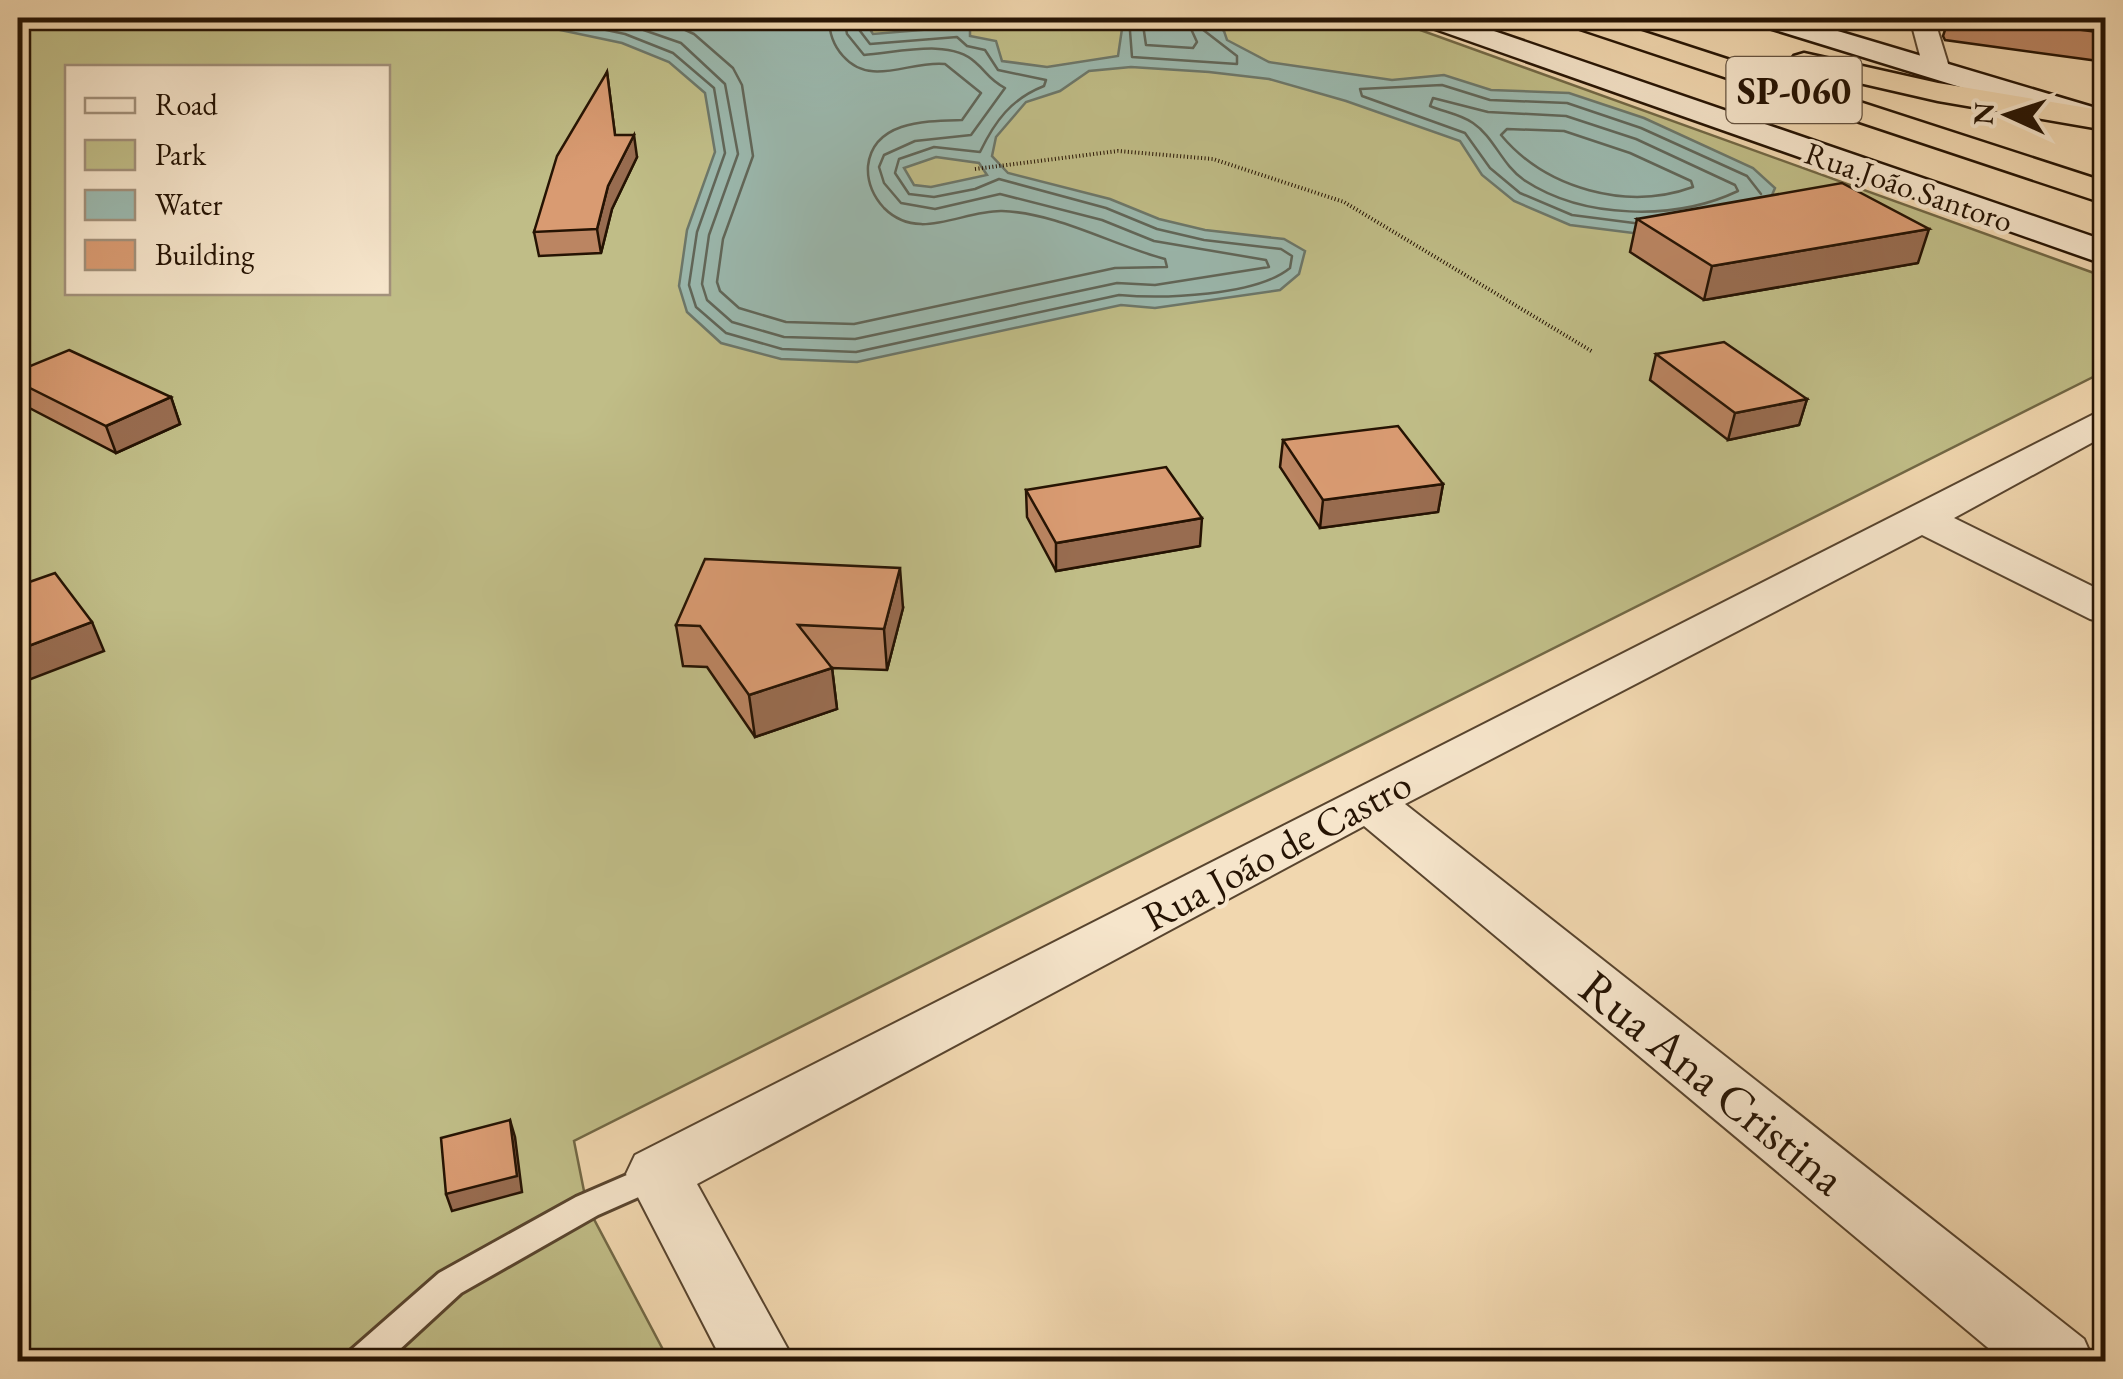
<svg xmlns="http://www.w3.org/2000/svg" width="2123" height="1379" viewBox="0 0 2123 1379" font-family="'EB Garamond',serif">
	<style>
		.green { fill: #c0bd87; stroke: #726845; stroke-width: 2.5; fill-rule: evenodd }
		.water { fill: #9bb9af; stroke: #6c776a; stroke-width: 2.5; fill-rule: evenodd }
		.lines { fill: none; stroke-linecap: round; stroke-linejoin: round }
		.shore { stroke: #606659; stroke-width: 2.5 }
		.lane-casing { stroke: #58442e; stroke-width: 6 }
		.street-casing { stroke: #58442e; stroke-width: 4 }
		.secondary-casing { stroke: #251303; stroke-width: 5 }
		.highway-casing { stroke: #251303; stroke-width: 5 }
		.path { stroke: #251303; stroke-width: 4; stroke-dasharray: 1 2.5; stroke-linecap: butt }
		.lane { fill: #f6e5cb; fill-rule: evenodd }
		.street { fill: #f6e5cb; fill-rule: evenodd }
		.secondary { fill: #f6e5cb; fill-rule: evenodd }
		.highway { fill: #f1d7af; fill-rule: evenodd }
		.wall { fill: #bb8562; stroke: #251303; stroke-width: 2.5 }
		.shaded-wall { fill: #986c50; stroke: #251303; stroke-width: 2.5 }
		.building { fill: #d99b72; stroke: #251303; stroke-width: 2.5 }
		.labels { text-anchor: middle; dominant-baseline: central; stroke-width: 8; stroke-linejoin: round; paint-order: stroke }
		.far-street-label { font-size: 32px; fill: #251303; stroke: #f6e5cb }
		.shield { fill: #f6e5cb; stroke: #64523f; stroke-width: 2.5 }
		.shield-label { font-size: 38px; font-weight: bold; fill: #251303 }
		.street-label { font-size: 40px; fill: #251303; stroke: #f6e5cb }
		.near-street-label { font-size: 48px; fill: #251303; stroke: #f6e5cb }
	</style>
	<rect width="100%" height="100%" fill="#f1d7af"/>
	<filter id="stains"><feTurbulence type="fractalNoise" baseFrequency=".002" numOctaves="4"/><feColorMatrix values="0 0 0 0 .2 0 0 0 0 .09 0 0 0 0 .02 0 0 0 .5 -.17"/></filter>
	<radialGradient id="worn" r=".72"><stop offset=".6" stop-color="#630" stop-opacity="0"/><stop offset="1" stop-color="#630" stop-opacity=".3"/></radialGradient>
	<path class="green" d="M 18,18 L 1387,18 L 2105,277 L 2105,371 L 574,1141 L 587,1206 L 669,1361 L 18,1361 ZM 68,68 L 388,68 L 388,292 L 68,292 Z"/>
	<path class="water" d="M 503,18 L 869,18 L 865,22 L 873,34 L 970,26 L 970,36 L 996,41 L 1002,61 L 1047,67 L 1118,56 L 1122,29 L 1118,18 L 1202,18 L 1224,31 L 1227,40 L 1269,62 L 1392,80 L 1444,75 L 1491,90 L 1569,93 L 1644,118 L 1753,168 L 1775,188 L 1766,209 L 1649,235 L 1570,225 L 1514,201 L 1482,175 L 1460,141 L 1346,101 L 1269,79 L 1209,72 L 1131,67 L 1089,71 L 1060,91 L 1026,102 L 996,137 L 992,156 L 1008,173 L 1110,199 L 1159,219 L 1205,230 L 1284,239 L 1305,251 L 1299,274 L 1280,290 L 1155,308 L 1121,305 L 857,362 L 781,359 L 721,343 L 687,312 L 679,286 L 687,230 L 715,152 L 705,93 L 669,62 L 622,43 ZM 936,157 L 979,163 L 987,175 L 931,187 L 914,185 L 904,168 Z"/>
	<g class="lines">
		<g class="shore">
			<path d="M 550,18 L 625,34 L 673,53 L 714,88 L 725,153 L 697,232 L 689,285 L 696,307 L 726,333 L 782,349 L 856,352 L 1119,295 C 1163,299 1256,296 1290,268 L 1292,256 L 1281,249 L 1204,240 L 1157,229 L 1106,208 L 999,179 L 975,189 L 934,197 L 909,194 L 895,173 L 899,159 L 934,147 L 980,152 C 995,121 1011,99 1044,86 L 1046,80 L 998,70 L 985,50 L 967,46 L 957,37 L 870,44 L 857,27 L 857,18"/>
			<path d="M 609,18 L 681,43 L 725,84 L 738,154 L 709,235 L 702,284 L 707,300 L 732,322 L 784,337 L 855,339 L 1117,283 L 1155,285 L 1269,267 L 1266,260 L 1154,241 L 1102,220 L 1000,194 L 935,209 L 901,203 L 884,183 L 879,167 L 884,155 L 915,141 L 971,135 L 1005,88 C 988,79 988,73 975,62 C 950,38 896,53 864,55 L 847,34 L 844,18"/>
			<path d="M 659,18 L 694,34 L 733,68 L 742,85 L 753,156 L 723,239 L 717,282 L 720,291 L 739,308 L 786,322 L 854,324 L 1115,268 L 1167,267 L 1165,259 C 1112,245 1058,213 1002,211 C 962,210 919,243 884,208 C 874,197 867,182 868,166 C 873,120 928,121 962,120 L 981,93 L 945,64 C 910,60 871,88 843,56 C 833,45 829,32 829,18"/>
			<path d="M 1129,18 L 1132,57 L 1237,64 L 1237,56 L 1202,29 L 1199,18"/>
			<path d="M 1142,18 L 1146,45 L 1193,48 L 1197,42 L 1186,18"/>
			<path d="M 1433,98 L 1488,112 L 1566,116 L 1636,139 L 1735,185 L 1738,191 C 1675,221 1583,219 1524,180 C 1502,165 1494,137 1473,123 C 1460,114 1444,112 1430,106 Z"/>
			<path d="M 1507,129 L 1564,131 L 1630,153 L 1691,181 L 1693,187 C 1627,211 1546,189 1501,135 Z"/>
			<path d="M 1634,223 L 1572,215 L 1520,193 L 1490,168 L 1465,133 L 1362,96 L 1360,89 L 1442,85 L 1490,100 L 1567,103 L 1641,128 L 1747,176 L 1761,194"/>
		</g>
		<g class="lane-casing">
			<path id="lane" d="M 657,1162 L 668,1166 L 672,1175 L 668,1184 L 598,1215 L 461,1293 L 386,1362 L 345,1362 L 350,1351 L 439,1273 L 576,1197 Z"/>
		</g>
		<g class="street-casing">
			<g id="street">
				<path d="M 1910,18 L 1934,18 L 1949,67 L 1945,72 L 1936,75 L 1923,67 Z"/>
				<path d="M 2106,408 L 2106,435 L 1954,518 L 2106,593 L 2106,623 L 2090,619 L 1922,535 L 1405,804 L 2084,1339 L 2094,1362 L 2005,1362 L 1364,826 L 697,1184 L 795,1362 L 723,1362 L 626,1174 L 635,1155 Z"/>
			</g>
		</g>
		<g class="secondary-casing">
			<g id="secondary">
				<path d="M 1417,18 L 1456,18 L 2106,241 L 2106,265 L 1421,24 Z"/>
				<path d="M 1752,18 L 1794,18 L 2106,111 L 2106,127 L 2087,126 L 1756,24 Z"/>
			</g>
		</g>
		<g class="highway-casing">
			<g id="highway">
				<path d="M 1561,18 L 1601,18 L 2106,182 L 2106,204 L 1565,24 Z"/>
				<path d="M 1804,53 L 1938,83 L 2106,111 L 2106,130 L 1938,101 L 1794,68 L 1789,62 L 1794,56 Z"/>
			</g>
		</g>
		<path class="path" d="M 975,169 L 1118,151 L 1213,159 L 1344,202 L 1593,352"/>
		<use href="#lane" class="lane"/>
		<use href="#street" class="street"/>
		<use href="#secondary" class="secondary"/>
		<use href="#highway" class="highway"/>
	</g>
	<g class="wall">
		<path d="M 1949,18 L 2106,18 L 2106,62 L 1945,40 L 1943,36 Z"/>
		<path d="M 607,72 L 615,135 L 637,157 L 612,209 L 601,253 L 539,256 L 534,232 Z"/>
		<path d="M 1637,219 L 1918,263 L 1704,300 L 1630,252 Z"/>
		<path d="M 1656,354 L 1807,399 L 1799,425 L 1728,440 L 1650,380 Z"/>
		<path d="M 18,371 L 171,397 L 180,424 L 116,453 L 18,402 Z"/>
		<path d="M 1283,440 L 1443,484 L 1438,512 L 1320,528 L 1280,467 Z"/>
		<path d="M 1026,490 L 1200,546 L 1056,571 L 1027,517 Z"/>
		<path d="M 903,608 L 887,670 L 832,668 L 837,709 L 755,737 L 707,667 L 683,666 L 676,625 Z"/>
	</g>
	<g class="shaded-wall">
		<path d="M 634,135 L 637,157 L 612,209 L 601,253 L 597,229 L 608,186 Z"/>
		<path d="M 1929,229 L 1918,263 L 1704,300 L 1712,266 Z"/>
		<path d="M 171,397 L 180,424 L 116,453 L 106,426 Z"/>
		<path d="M 1807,399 L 1799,425 L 1728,440 L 1735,413 Z"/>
		<path d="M 1443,484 L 1438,512 L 1320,528 L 1323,500 Z"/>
		<path d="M 1202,518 L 1200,546 L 1056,571 L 1056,543 Z"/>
		<path d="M 900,568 L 903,608 L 887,670 L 884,629 Z"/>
		<path d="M 92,622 L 104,651 L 18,684 L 18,650 Z"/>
		<path d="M 832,668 L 837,709 L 755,737 L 749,695 Z"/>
		<path d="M 510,1120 L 515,1137 L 522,1192 L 452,1211 L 446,1194 Z"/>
	</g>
	<g class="building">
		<path d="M 1990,18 L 2106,18 L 2106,33 Z"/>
		<path d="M 607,72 L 615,135 L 634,135 L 608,186 L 597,229 L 534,232 L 557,156 Z"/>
		<path d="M 1842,183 L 1929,229 L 1712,266 L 1637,219 Z"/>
		<path d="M 1724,342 L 1807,399 L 1735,413 L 1656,354 Z"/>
		<path d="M 69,350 L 171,397 L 106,426 L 18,382 L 18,371 Z"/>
		<path d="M 1398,426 L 1443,484 L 1323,500 L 1283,440 Z"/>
		<path d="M 1166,467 L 1202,518 L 1056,543 L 1026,490 Z"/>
		<path d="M 705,559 L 900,568 L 884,629 L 798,625 L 832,668 L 749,695 L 700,626 L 676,625 Z"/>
		<path d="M 55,573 L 92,622 L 18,650 L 18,586 Z"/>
		<path d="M 510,1120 L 517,1176 L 446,1194 L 441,1138 Z"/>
	</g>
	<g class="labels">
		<g class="far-street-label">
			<text transform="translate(1909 187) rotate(19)">Rua João Santoro</text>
		</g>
		<rect class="shield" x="1726.5" y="57" width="135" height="66" rx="8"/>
		<g class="shield-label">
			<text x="1794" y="90">SP-060</text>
		</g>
		<g class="street-label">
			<text transform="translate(1277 850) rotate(-28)">Rua João de Castro</text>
		</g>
		<g class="near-street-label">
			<text transform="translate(1713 1082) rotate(39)">Rua Ana Cristina</text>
		</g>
	</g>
	<rect width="2123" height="1379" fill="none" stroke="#f1d7af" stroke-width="60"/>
	<rect x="20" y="20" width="2083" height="1339" fill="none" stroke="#251303" stroke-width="5"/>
	<rect x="30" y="30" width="2063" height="1319" fill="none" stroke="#251303" stroke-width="2.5"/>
	<rect x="65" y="65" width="325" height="230" fill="#f6e5cb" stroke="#a2917b" stroke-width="2.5"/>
	<rect x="85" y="98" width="50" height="15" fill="#f6e5cb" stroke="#a2917b" stroke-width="2.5"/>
	<text x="155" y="115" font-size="30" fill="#251303">Road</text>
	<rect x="85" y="140" width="50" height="30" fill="#c0bd87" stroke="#a2917b" stroke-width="2.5"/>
	<text x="155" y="165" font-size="30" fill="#251303">Park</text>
	<rect x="85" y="190" width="50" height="30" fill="#9bb9af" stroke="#a2917b" stroke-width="2.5"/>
	<text x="155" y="215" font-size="30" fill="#251303">Water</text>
	<rect x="85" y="240" width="50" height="30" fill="#d99b72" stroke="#a2917b" stroke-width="2.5"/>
	<text x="155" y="265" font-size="30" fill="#251303">Building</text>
	<g transform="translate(2008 115) rotate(273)" stroke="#f6e5cb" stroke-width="8" paint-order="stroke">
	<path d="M0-8L18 38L0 25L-18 38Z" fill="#251303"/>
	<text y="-15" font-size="28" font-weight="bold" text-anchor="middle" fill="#251303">N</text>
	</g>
	<rect width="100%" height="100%" filter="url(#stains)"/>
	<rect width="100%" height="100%" fill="url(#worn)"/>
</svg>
